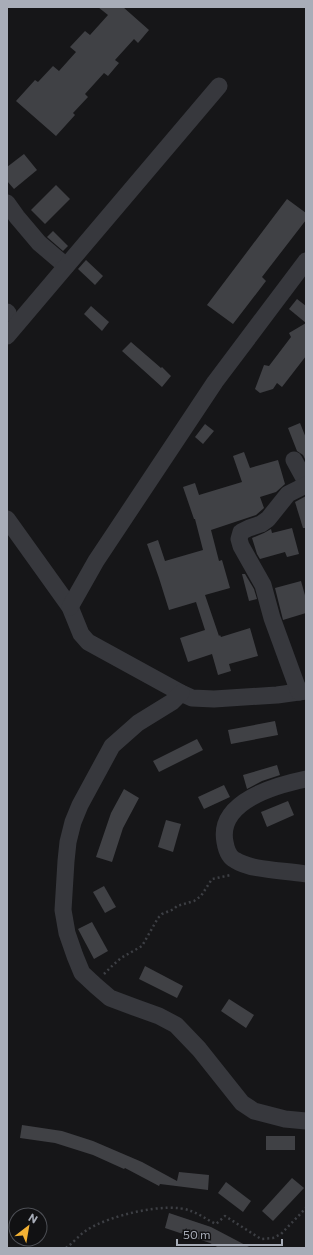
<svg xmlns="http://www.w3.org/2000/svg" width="313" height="1255" viewBox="0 0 313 1255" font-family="Commissioner,sans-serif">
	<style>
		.building { fill: #404145 }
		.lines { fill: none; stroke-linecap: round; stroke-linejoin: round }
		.path { stroke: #3d3f44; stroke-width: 2.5; stroke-dasharray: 2 3; stroke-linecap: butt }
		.minor { stroke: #37383d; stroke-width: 17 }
	</style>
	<rect width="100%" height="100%" fill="#161618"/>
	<g class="building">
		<path d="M 98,7 L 123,7 L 149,30 L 138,43 L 134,39 L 115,60 L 119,63 L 108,76 L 104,73 L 85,94 L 88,97 L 73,113 L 75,115 L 56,136 L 16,101 L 35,80 L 38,82 L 53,66 L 59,71 L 76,52 L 70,47 L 85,31 L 90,35 L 108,15 Z"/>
		<path d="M 24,154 L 37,170 L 14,189 L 7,181 L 7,167 Z"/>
		<path d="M 56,185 L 70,199 L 45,224 L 31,210 Z"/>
		<path d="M 287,199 L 306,213 L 306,220 L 262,277 L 266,281 L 233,324 L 207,305 Z"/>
		<path d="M 53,231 L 68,246 L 63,251 L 47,237 Z"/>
		<path d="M 86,260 L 103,276 L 95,285 L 78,269 Z"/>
		<path d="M 297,299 L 306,306 L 306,323 L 289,309 Z"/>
		<path d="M 91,306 L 109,322 L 102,331 L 84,314 Z"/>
		<path d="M 306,323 L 306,356 L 282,387 L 277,383 L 273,389 L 260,393 L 255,389 L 264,365 L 269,366 L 291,337 L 289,333 Z"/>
		<path d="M 131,342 L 161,368 L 162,367 L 171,376 L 162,387 L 122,351 Z"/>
		<path d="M 300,423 L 306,438 L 306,461 L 303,455 L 297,451 L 288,428 Z"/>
		<path d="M 205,424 L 214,431 L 203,444 L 195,437 Z"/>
		<path d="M 244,452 L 250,468 L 278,460 L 285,484 L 276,492 L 260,497 L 264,508 L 256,515 L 211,530 L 219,561 L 222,560 L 230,588 L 205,595 L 219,636 L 220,635 L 221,637 L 250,628 L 258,656 L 229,664 L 231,671 L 218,675 L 212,654 L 188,662 L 180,638 L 205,630 L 196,602 L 169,610 L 159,578 L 147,544 L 158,540 L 165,561 L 203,550 L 195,519 L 194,519 L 183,487 L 195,483 L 199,495 L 242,482 L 233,456 Z"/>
		<path d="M 306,496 L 306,528 L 303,528 L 295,502 Z"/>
		<path d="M 292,528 L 299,554 L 287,557 L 285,552 L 260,559 L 257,554 L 252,538 L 264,533 L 271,529 L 272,533 Z"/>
		<path d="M 242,574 L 245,574 L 254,589 L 257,599 L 249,601 Z"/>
		<path d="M 301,581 L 306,599 L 306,613 L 283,620 L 275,588 Z"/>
		<path d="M 275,721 L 278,735 L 231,744 L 228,730 Z"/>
		<path d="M 197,739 L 203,750 L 159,772 L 153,761 Z"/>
		<path d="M 277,765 L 280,775 L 262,781 L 247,789 L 243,775 Z"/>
		<path d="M 224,785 L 230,797 L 204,809 L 198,797 Z"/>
		<path d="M 124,789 L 139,798 L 123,828 L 112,862 L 96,857 L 111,813 Z"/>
		<path d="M 288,801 L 294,815 L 267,827 L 261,812 Z"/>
		<path d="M 166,820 L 181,824 L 173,852 L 158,847 Z"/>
		<path d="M 104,886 L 116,907 L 105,913 L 93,892 Z"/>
		<path d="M 92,922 L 108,951 L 94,959 L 78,929 Z"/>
		<path d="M 145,966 L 183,986 L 177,998 L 139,979 Z"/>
		<path d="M 229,999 L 254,1015 L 246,1028 L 221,1011 Z"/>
		<path d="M 22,1125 L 62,1131 L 93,1141 L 142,1162 L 177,1181 L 179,1172 L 209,1175 L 208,1190 L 160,1184 L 159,1186 L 125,1168 L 124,1169 L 93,1155 L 55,1143 L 20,1138 Z"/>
		<rect x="266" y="1136" width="29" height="14"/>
		<path d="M 292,1178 L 304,1188 L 273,1221 L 262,1211 Z"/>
		<path d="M 226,1182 L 251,1201 L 243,1212 L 218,1193 Z"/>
		<path d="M 169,1213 L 211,1227 L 251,1248 L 219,1248 L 210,1243 L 165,1228 Z"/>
	</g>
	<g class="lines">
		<g class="path">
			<path d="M 104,974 L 113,965 L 121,958 L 142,946 L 158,918 L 162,914 L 174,909 L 177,906 L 194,901 L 201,896 L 212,879 L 231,875"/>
			<path d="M 66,1248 C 73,1243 79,1235 87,1230 C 108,1216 167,1201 191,1211 C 200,1214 207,1220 216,1224 L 225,1216 L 261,1239 L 273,1238 L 281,1234 L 306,1208"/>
		</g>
		<g class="minor">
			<path d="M 7,203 L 17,217 L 39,243 L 66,266"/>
			<path d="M 7,312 L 8,313"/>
			<path d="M 7,336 L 219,86"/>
			<path d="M 294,460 L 306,482"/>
			<path d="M 7,519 L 70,607 L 81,634 L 88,642 L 181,693 L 192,698 L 214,699 L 277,695 L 306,691"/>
			<path d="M 70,607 L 96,561 L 215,382 L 306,261"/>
			<path d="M 299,692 L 272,618 L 263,585 L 241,546 L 239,539 L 241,532 L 249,528 L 261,524 L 268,519 L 288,494 L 306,485"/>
			<path d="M 181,693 L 172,702 L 138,723 L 112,746 L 80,805 L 73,822 L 68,842 L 66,861 L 63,910 L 67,933 L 75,956 L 82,973 L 96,986 L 110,998 L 134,1007 L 159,1016 L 176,1025 L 199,1049 L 242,1103 L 254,1111 L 285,1119 L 306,1121"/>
			<path d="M 306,779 C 277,785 217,801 225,842 C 226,848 229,857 235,860 C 252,871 285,870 306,874"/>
		</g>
	</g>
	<rect width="313" height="1255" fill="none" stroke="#a8adb8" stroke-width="16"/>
	<g transform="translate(28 1227) rotate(31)"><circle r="19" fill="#111113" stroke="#4d4f55"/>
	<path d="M0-3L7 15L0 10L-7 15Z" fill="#f2b134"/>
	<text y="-6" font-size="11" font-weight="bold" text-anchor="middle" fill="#a8adb8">N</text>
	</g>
	<path d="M177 1239v6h105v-6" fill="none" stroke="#a8adb8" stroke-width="2"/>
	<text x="183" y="1239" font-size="12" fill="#a8adb8" stroke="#111113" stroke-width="3" paint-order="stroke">50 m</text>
</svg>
